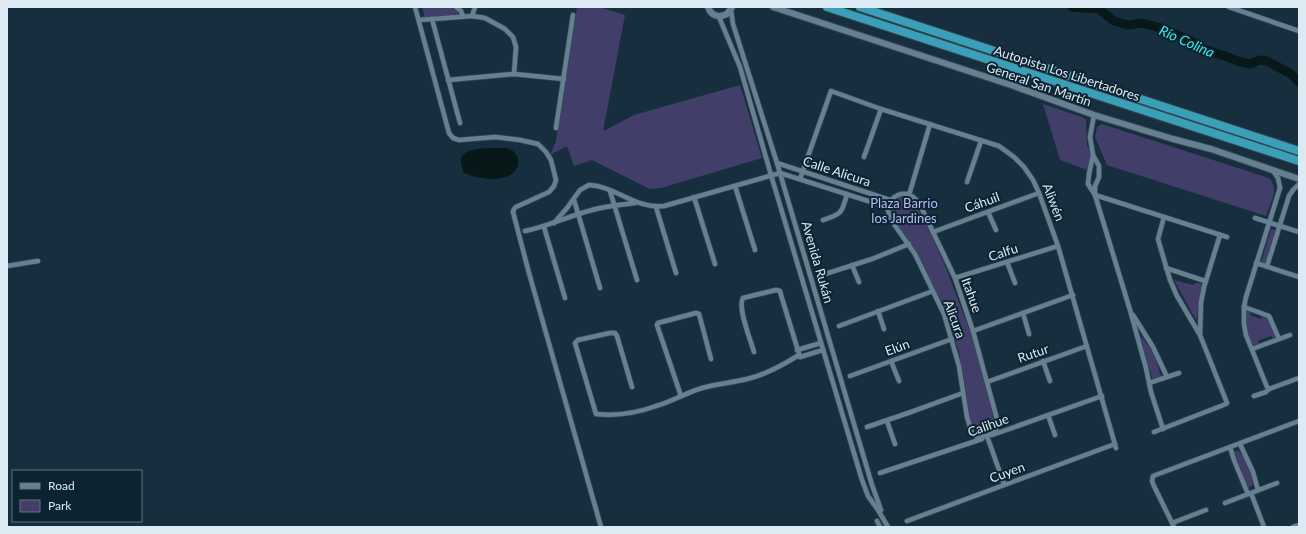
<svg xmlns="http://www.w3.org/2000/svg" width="1306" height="534" viewBox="0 0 1306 534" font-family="Lato,sans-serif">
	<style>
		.green { fill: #413f69 }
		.water { fill: #081717 }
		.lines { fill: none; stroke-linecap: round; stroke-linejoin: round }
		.river { stroke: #081717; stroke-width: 9 }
		.street-casing { stroke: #364855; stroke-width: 6 }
		.secondary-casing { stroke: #364855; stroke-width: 8 }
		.highway-casing { stroke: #364855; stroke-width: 10 }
		.street { stroke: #668092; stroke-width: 4.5 }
		.secondary { stroke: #668092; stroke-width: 6 }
		.highway { stroke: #3aa0b8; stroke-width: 8 }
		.labels { text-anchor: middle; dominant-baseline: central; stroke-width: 4; stroke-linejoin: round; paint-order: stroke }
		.street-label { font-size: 13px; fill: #dceaf4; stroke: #0c2432 }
		.park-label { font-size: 13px; fill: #babbf5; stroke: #0c2432 }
		.water-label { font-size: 14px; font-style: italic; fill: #3bece9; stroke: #0c2432 }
	</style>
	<rect width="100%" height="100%" fill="#162e3d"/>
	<g class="green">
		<path d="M 422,7 L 451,7 L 458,12 L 459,15 L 425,17 Z"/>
		<path d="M 577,7 L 599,7 L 625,15 L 604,126 L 604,131 L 634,115 L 740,85 L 762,158 L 661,188 L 650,189 L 592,160 L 574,166 L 567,146 L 550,155 L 556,141 Z"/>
		<path d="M 1043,104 L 1082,117 L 1086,120 L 1087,145 L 1091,154 L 1087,170 L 1060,160 Z"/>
		<path d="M 1102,124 L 1269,178 C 1280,188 1270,204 1266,216 L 1107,165 L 1095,137 L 1097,127 Z"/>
		<path d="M 898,196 L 907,196 L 913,199 L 931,234 L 946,268 L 983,366 L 996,419 L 995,428 L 993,432 L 983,435 L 976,432 L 969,417 L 967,397 L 959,352 L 945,311 L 917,253 L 892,217 L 890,207 L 893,200 Z"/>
		<path d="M 1271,229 L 1276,230 L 1266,264 L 1261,262 Z"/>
		<path d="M 1174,280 L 1193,285 L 1195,283 L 1201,283 C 1202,287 1198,317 1196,320 Z"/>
		<path d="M 1248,311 L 1251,312 L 1250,315 L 1261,319 L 1262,315 L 1267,317 L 1275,336 L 1274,338 L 1273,339 L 1271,336 L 1258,341 L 1259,344 L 1253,345 C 1248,336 1242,320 1248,311 Z"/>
		<path d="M 1140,337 L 1143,338 L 1154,354 L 1161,376 L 1154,379 L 1152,378 Z"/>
		<path d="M 1238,450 C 1247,461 1251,472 1253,485 L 1248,488 L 1234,452 Z"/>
	</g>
	<path class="water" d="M 505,148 C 521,150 523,170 508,176 C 495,182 477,178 464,173 C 462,168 459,160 463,155 C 469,147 495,148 505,148 Z"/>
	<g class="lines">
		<path class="river" d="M 1072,7 L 1099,9 L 1114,21 L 1128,25 L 1142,23 L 1161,28 L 1191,41 L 1203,49 L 1228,57 L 1237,61 L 1250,64 L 1259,60 L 1267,61 L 1291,74 L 1299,82"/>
		<g class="street-casing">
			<g id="street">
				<path d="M 415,7 L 449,133 L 453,138 L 459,140 L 495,137 L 520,140 L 538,144 L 546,152 L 551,160 L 556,180 L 554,186 L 549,192 L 516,207 L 514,209 L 513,212 L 529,273 L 601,527"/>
				<path d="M 456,7 L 461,11 L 463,16"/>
				<path d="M 1229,7 L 1299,31"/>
				<path d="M 731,10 L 733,24 L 777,163 L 872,485 L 881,510"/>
				<path d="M 472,16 L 475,7"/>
				<path d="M 719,17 L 740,67 L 771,175 L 862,480 L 868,496 L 878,510 L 888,527"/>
				<path d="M 432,19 L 460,123"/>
				<path d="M 419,20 L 472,16 L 485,18 L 505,29 L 513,37 L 516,47 L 514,74"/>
				<path d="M 448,80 L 514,74 L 564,79"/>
				<path d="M 1094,115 L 1090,137 L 1093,155 L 1099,166 L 1099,177 L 1095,186 L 1095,195 L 1130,310 L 1146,368 L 1151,392 L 1163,429"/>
				<path d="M 556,128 L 573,15"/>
				<path d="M 1093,155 L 1089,174 L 1088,184 L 1095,195 L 1227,237"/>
				<path d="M 864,157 L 881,109"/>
				<path d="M 777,163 L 890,200"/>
				<path d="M 800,179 L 831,91 L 881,109 L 999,146 L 1014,157 L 1024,167 L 1033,180 L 1039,193 L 1058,246 L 1116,448"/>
				<path d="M 967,182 L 981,141"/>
				<path d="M 735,186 L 755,250"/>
				<path d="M 610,191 L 637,280"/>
				<path d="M 909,195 L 930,124"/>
				<path d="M 694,197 L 715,264"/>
				<path d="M 574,200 L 600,288"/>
				<path d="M 656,207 L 676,273"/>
				<path d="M 887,207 C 891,197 902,189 913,197 C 918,200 921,207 924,213 L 955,278 L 973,331 L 997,419 L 996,430 L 987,436"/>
				<path d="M 887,207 L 891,220 L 915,254 L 944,314 L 959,366 L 967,417 L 972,433 L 977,437 L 987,436"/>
				<path d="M 988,212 L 996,230"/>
				<path d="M 1255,218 L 1299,232"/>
				<path d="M 823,220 C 842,214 842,213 847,194"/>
				<path d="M 554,223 L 567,208 L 580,190 L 589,185 C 616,186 634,209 664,206 L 780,173 L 887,207"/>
				<path d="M 544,227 L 565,298"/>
				<path d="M 525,231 C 548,226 569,216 592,210 C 606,206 620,205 635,203"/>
				<path d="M 933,232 L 1039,193"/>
				<path d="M 1007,262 L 1015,283"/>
				<path d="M 1256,263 L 1299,277"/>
				<path d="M 852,265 L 859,282"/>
				<path d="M 7,266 L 38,261"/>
				<path d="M 1267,266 L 1289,196 L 1293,190 L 1299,184"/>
				<path d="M 1166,268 L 1205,281"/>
				<path d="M 822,275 L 872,259 L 909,244"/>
				<path d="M 955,278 L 1058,246"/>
				<path d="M 1244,307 L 1269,316 L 1279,339"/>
				<path d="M 878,311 L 884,329"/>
				<path d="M 1023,313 L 1029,334"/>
				<path d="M 1133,315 L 1153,347 L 1167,377"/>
				<path d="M 839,326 L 933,291"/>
				<path d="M 973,331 L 1073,295"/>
				<path d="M 1200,335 L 1201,302 L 1204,287 L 1220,235"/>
				<path d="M 1252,349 L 1290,335"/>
				<path d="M 797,350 L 821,343"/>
				<path d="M 754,352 C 751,341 737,307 743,298 L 776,290 L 780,291 L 781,295 L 800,357 L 823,350"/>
				<path d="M 891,361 L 899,381"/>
				<path d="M 1043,361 L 1050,381"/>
				<path d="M 850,376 L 952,339"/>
				<path d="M 987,382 L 1087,346"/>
				<path d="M 1149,383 L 1179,373"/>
				<path d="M 632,387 L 617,336 L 615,333 L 610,333 L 578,340 L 575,343 L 596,414 C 616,416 637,413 656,406 C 671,402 684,394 699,389 C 714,384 731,383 747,379 C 765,375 783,365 799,355"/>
				<path d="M 1269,389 L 1267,387 L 1246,335 L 1244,324 L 1244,307 L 1246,297 L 1280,188 L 1278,178 L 1273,171"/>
				<path d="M 681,396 L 657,325 L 658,323 L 696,313 L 699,314 L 711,359"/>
				<path d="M 1254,396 L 1266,392 L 1269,389 L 1299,378"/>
				<path d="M 1048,415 L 1055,435"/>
				<path d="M 887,421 L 895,444"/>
				<path d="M 867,427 L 911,412 L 963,393"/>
				<path d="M 1154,432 L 1226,404 L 1227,403 L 1200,335 L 1177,296 L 1170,280 L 1158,239 L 1164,217"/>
				<path d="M 992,435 L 1102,396"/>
				<path d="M 987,436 L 1004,484"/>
				<path d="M 1240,444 L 1253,472 L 1258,490"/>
				<path d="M 1230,447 L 1234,460 L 1248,494"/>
				<path d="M 880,473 L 982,439"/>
				<path d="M 1251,493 L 1264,527"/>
				<path d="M 1225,503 L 1277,483"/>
				<path d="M 877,521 L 880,527"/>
				<path d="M 907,521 L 1115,444"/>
				<path d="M 1172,523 L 1206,510"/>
				<path d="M 1174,527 L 1154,486 L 1152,481 L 1153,476 L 1299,421"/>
				<path d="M 1293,527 L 1299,525"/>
			</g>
		</g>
		<g class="secondary-casing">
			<g id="secondary">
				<path d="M 708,7 C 711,16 719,18 727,14 L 732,7"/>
				<path d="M 773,7 L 1011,85 L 1094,115 L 1173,139 L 1211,149 L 1299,179"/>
			</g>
		</g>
		<g class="highway-casing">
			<g id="highway">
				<path d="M 827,7 L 1299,161"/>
				<path d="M 860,7 L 1299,151"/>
			</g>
		</g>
		<use href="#street" class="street"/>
		<use href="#secondary" class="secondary"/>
		<use href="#highway" class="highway"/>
	</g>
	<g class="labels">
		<g class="street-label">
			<text transform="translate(1067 73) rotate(18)">Autopista Los Libertadores</text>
			<text transform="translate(1039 84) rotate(19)">General San Martín</text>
			<text transform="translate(837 171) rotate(18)">Calle Alicura</text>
			<text transform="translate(982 202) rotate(-20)">Cáhuil</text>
			<text transform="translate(1054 202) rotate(69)">Aliwén</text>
			<text transform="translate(1003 252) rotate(-18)">Calfu</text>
			<text transform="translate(818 262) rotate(74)">Avenida Rukán</text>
			<text transform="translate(972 295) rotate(70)">Itahue</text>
			<text transform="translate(955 319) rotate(70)">Alicura</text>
			<text transform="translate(897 347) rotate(-20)">Elún</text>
			<text transform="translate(1033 353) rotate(-19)">Rutur</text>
			<text transform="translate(988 425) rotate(-20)">Calihue</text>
			<text transform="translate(1007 472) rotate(-20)">Cuyen</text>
		</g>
		<g class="park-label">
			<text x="904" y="203">Plaza Barrio<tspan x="904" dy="15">los Jardines</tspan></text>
		</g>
		<g class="water-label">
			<text transform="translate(1187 41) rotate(24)">Río Colina</text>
		</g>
	</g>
	<rect width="1306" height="534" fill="none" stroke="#dceaf4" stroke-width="16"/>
	<rect x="12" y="470" width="130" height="52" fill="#0c2432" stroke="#5f7380"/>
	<rect x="20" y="483" width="20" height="6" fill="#668092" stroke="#5f7380"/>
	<text x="48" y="490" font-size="12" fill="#dceaf4">Road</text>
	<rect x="20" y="500" width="20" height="12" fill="#413f69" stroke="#5f7380"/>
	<text x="48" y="510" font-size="12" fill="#dceaf4">Park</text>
</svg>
